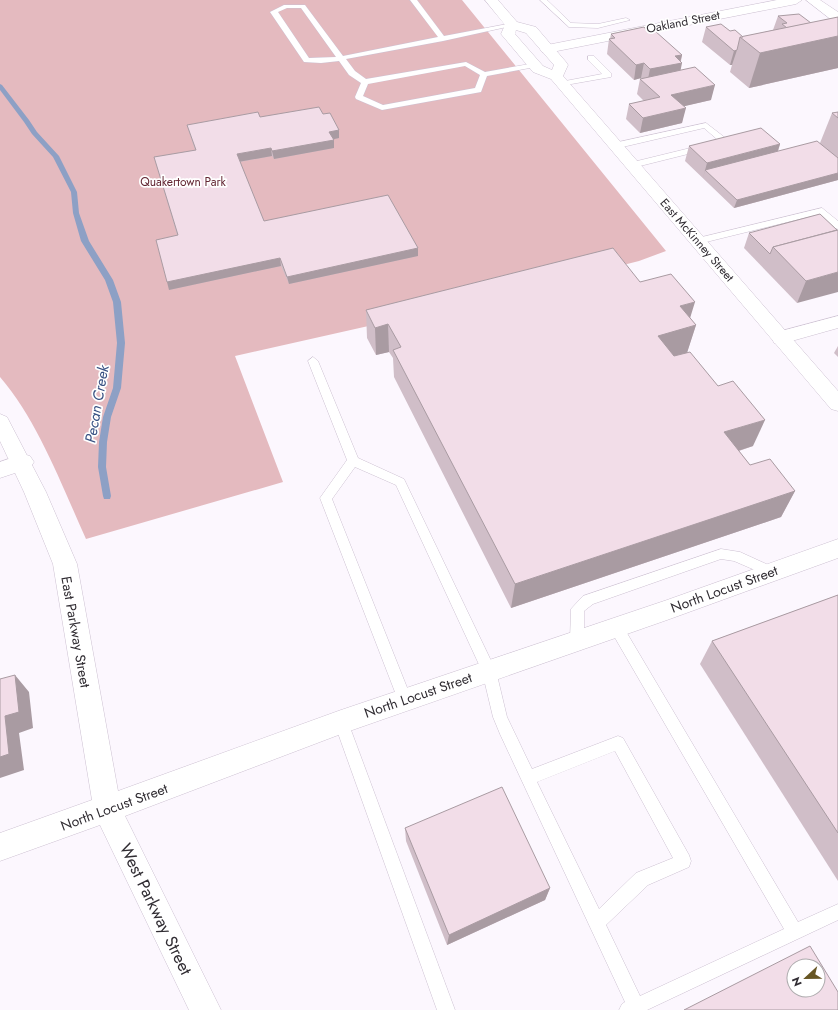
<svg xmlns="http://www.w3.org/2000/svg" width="838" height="1010" viewBox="0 0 838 1010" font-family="Jost,sans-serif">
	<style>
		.green { fill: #e4babf }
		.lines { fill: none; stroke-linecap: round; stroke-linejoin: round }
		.stream { fill: #8da0c5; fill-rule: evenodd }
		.lane-casing { stroke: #cdc1d2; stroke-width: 1 }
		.street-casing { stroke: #cdc1d2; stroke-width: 1 }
		.secondary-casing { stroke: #cdc1d2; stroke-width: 1 }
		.lane { fill: #fff; fill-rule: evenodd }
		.street { fill: #fff; fill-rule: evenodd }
		.secondary { fill: #fff; fill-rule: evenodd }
		.wall { fill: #d0bec8 }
		.shaded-wall { fill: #a99ba2 }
		.building { fill: #f2dde8; stroke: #a99ba2; fill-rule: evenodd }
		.labels { text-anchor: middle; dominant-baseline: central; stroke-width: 3.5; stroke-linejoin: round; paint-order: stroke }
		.far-street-label { font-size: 12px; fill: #312d33; stroke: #fff }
		.far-park-label { font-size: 12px; fill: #632733; stroke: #fff }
		.street-label { font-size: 14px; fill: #312d33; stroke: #fff }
		.water-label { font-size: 15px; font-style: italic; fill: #385183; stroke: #fff }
		.near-street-label { font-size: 17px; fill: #312d33; stroke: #fff }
	</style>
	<rect width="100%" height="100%" fill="#fcf7fe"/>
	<path class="green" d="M 0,0 L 462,0 L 666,251 L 639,261 L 484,300 L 235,356 L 283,482 L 86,539 C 62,486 38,421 0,377 Z"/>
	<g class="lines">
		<path class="stream" d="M 0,84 L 2,85 L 29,120 L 37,132 L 59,156 L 77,192 L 79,213 L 89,241 L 113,280 L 121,302 L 125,343 L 121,388 L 111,417 L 107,442 L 106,467 L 111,496 L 110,499 L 104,499 L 103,496 L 98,467 L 99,442 L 103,417 L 113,388 L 117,343 L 113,302 L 105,280 L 81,241 L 73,213 L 71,192 L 53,157 L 32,134 L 24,122 L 0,90 Z"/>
		<g class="lane-casing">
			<g id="lane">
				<path d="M 410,0 L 417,0 L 444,36 L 512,23 L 516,25 L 443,41 L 346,59 L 355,71 L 366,79 L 466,62 L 485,72 L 535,63 L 539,65 L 535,67 L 487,76 L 481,92 L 382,110 L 356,99 L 355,97 L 361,83 L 349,75 L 339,61 L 321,63 L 304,62 L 270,12 L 284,5 L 305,5 L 343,56 L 438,37 ZM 287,8 L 301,8 L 336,57 L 309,58 L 278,12 ZM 465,66 L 480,75 L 475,88 L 383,105 L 363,96 L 368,84 Z"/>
				<path d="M 540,0 L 547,0 L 571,23 L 598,24 L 626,18 L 630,20 L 598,28 L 569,27 Z"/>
				<path d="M 588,56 L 594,56 L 611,73 L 611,77 L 560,86 L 560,82 L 602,74 L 588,60 Z"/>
				<path d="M 706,123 L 728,140 L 728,144 L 632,168 L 628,165 L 629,163 L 719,141 L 704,128 L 614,149 L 610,146 L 614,143 Z"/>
				<path d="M 822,208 L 838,221 L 838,229 L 835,228 L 820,214 L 698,244 L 693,241 L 698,238 Z"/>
				<path d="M 313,357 L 318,361 L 358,458 L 404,479 L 496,671 L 507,717 L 532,769 L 618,736 L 623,738 L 689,855 L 691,861 L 689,867 L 648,885 L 606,925 L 640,996 L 784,929 L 611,631 L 609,627 L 611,623 L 616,621 L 621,623 L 798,922 L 838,904 L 838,920 L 647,1010 L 619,1010 L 622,1004 L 625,1002 L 500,734 L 493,717 L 482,671 L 396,485 L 355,467 L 332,499 L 412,700 L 410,705 L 405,706 L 400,705 L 320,498 L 347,460 L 308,361 ZM 615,751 L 673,858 L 636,873 L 599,909 L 537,782 Z"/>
				<path d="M 721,549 L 740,552 L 775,568 L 777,572 L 775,576 L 771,577 L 734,561 L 721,559 L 593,604 L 584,611 L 584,641 L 582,645 L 577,647 L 572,645 L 570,641 L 571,609 L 583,596 Z"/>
				<path d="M 341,715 L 346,717 L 348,722 L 455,1010 L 437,1010 L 334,722 L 336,717 Z"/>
			</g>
		</g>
		<g class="street-casing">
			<g id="street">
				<path d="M 777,0 L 802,0 L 796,4 L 547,53 L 542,52 L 540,49 L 542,46 L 547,45 Z"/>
				<path d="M 806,0 L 820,0 L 838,12 L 838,22 L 833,21 Z"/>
				<path d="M 838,316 L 838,328 L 781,344 L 774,343 L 772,338 L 774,333 Z"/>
				<path d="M 23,454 L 30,456 L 34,462 L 30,468 L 0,478 L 0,462 Z"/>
			</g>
		</g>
		<g class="secondary-casing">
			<g id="secondary">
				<path d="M 485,0 L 498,0 L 517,22 L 536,27 L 566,62 L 568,65 L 563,76 L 838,391 L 838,411 L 831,409 L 551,79 L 533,72 L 501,34 L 505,25 ZM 516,30 L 526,33 L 554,65 L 552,70 L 543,66 L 515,34 Z"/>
				<path d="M 0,414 L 7,417 L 46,492 L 77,564 L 118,791 L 341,710 L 667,600 L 838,539 L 838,558 L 667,620 L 341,734 L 125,816 L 221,1010 L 189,1010 L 100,825 L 0,861 L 0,833 L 92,800 L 53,564 L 24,492 L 0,441 Z"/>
			</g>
		</g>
		<use href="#lane" class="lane"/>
		<use href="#street" class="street"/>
		<use href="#secondary" class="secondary"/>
	</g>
	<g class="wall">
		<path d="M 778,16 L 811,23 L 838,17 L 838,68 L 749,88 L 730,72 L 732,65 L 730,65 L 702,42 L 706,27 L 730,31 L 743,37 L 773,30 Z"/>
		<path d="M 649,33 L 682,55 L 681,61 L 680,70 L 711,100 L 684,106 L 682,123 L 640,133 L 626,119 L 629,104 L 644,101 L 637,94 L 640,79 L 642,79 L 641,78 L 634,80 L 607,54 L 609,39 L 610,39 L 611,34 Z"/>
		<path d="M 838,112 L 838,180 L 734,208 L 685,161 L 689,146 L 780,144 L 778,152 L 820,143 L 832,113 Z"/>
		<path d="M 260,117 L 339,138 L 333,139 L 334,148 L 274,159 L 272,156 L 240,162 L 264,221 L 418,256 L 289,284 L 281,266 L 169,290 L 177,235 L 154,157 L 195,150 L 189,132 L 187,125 Z"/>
		<path d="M 837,230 L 797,303 L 744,248 L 749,233 Z"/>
		<path d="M 640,282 L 690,318 L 696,325 L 687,352 L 753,446 L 739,451 L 750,465 L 795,491 L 781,517 L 511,608 L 394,377 L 393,358 L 389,352 L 376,355 L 367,338 L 366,310 Z"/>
		<path d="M 838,346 L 838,357 L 834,353 Z"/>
		<path d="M 838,595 L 838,881 L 700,664 L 712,641 Z"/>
		<path d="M 405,828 L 550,888 L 545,900 L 447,945 L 406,841 Z"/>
	</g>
	<g class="shaded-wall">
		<path d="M 838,36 L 838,68 L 749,88 L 760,53 Z"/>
		<path d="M 737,50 L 732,65 L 730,65 L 734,51 Z"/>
		<path d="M 682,55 L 680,63 L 682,63 L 679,78 L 647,84 L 650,69 L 675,56 Z"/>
		<path d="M 644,63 L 641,78 L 634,80 L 636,65 Z"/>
		<path d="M 715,85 L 711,100 L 668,110 L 671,95 Z"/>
		<path d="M 686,108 L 682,123 L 640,133 L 643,118 Z"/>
		<path d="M 339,130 L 339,138 L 330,140 L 329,132 Z"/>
		<path d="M 334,140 L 334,148 L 274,159 L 272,151 Z"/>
		<path d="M 780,144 L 775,159 L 705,170 L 703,178 L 707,163 Z"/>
		<path d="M 271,148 L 272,156 L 238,162 L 237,154 Z"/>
		<path d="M 838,173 L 838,180 L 734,208 L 737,200 Z"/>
		<path d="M 418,248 L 418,256 L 289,284 L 287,277 Z"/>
		<path d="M 280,258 L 281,266 L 169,290 L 167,282 Z"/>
		<path d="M 838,272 L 838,292 L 797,303 L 806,281 Z"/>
		<path d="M 695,302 L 687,328 L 696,325 L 687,353 L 650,363 L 658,336 L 680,306 Z"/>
		<path d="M 388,324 L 389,352 L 376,355 L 375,328 Z"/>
		<path d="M 765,420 L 753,446 L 713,459 L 724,432 Z"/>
		<path d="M 795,491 L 781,517 L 511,608 L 515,584 Z"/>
		<path d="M 15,675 L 29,692 L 33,728 L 19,733 L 24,770 L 0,778 L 0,757 L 5,716 Z"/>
		<path d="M 550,888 L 545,900 L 447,945 L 449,935 Z"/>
	</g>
	<g class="building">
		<path d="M 799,14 L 811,23 L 787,28 L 782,24 L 787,23 L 778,16 Z"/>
		<path d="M 838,17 L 838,36 L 760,53 L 740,37 Z"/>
		<path d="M 721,24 L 730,31 L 735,30 L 743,37 L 740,37 L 737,50 L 734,51 L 706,27 Z"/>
		<path d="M 644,27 L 649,33 L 655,31 L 682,55 L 675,56 L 682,63 L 650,69 L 644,63 L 636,65 L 609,39 L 615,38 L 611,34 Z"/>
		<path d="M 695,67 L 715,85 L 671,95 L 686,108 L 643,118 L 629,104 L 660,97 L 640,79 Z"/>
		<path d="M 319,107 L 323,114 L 330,113 L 339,130 L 329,132 L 334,140 L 272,151 L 271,148 L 237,154 L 264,221 L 388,195 L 418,248 L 287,277 L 280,258 L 167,282 L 156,240 L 178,235 L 154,157 L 196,150 L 187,125 L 258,112 L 260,117 Z"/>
		<path d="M 838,112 L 838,118 L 832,113 Z"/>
		<path d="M 761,128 L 780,144 L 707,163 L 689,146 Z"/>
		<path d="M 817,141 L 838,158 L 838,173 L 737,200 L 705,170 Z"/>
		<path d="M 820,214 L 837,230 L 773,247 L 770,254 L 749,233 Z"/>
		<path d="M 838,230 L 838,272 L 806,281 L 773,247 Z"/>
		<path d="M 613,248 L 640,282 L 671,274 L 695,302 L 680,306 L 696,325 L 658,336 L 674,356 L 690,352 L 718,386 L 733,381 L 765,420 L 724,432 L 750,465 L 770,459 L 795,491 L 515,584 L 393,350 L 401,347 L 388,324 L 375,328 L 366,310 Z"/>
		<path d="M 838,595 L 838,833 L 712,641 Z"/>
		<path d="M 15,675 L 19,712 L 5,716 L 9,754 L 0,757 L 0,679 Z"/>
		<path d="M 502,787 L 550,888 L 449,935 L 405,828 Z"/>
		<path d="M 810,946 L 838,992 L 838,1010 L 684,1010 ZM 794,966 L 818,966 L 818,990 L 794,990 Z"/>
	</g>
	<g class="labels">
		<g class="far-street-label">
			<text transform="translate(683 22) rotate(-11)">Oakland Street</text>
			<text transform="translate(697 240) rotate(49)">East McKinney Street</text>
		</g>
		<g class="far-park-label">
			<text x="183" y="182">Quakertown Park</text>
		</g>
		<g class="street-label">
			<text transform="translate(724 589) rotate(-20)">North Locust Street</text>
			<text transform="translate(76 632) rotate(80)">East Parkway Street</text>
			<text transform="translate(418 695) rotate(-19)">North Locust Street</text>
			<text transform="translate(114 807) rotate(-20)">North Locust Street</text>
		</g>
		<g class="water-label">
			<text transform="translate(97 404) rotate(-80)">Pecan Creek</text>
		</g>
		<g class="near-street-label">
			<text transform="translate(156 909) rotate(64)">West Parkway Street</text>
		</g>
	</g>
	<g transform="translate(806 978) rotate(248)"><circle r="19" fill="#ffffff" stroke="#adabad"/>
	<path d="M0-3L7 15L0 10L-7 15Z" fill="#675623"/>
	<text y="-6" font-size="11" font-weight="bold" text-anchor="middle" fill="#312d33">N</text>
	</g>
</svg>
